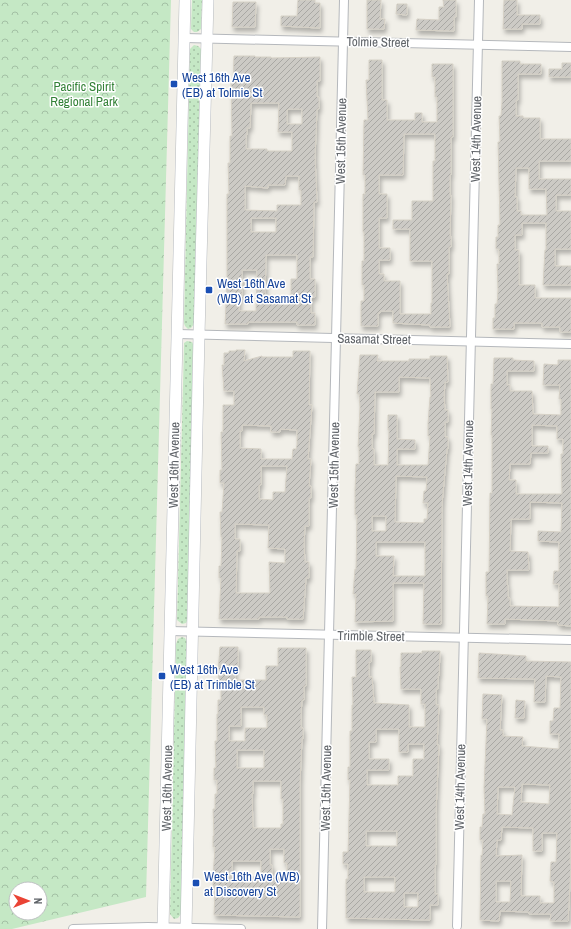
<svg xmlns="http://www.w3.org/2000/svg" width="571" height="929" viewBox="0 0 571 929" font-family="'Archivo Narrow',sans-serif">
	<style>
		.grass { fill: url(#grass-dots) }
		.park { fill: url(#park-crowns); fill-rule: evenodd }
		.building { fill: url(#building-hatch); stroke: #d6d1c6; fill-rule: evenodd; filter: url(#shadow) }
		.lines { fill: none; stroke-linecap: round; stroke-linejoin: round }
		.minor-casing { stroke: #b5b8bc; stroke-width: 10 }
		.secondary-casing { stroke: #b6babf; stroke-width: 12 }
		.minor { stroke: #fff; stroke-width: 8 }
		.secondary { stroke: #fff; stroke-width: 11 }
		.transit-dot { fill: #1a4fb4; stroke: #fff; stroke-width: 1.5 }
		.labels { text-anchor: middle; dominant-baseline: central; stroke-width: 3; stroke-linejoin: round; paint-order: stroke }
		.street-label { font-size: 13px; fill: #5f6368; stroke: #fff }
		.transit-label { font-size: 13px; fill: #164399; stroke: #fff; text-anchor: start }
		.park-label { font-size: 13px; fill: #348238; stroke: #fff }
	</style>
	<defs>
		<pattern id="grass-dots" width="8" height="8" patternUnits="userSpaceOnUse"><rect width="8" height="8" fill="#c5e8c5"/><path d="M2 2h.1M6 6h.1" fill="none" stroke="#a3c0a4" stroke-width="1.8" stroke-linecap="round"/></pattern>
		<pattern id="park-crowns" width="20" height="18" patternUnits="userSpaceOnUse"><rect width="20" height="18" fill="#c5e8c5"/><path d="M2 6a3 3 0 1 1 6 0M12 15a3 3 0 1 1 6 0" fill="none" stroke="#a3c0a4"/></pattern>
		<pattern id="building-hatch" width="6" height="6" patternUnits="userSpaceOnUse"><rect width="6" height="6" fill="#cccac5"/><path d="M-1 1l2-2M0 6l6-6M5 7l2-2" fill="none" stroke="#a9a8a4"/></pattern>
		<filter id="shadow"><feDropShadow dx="2" dy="4" stdDeviation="2" flood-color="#0004"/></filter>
	</defs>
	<rect width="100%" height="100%" fill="#f1efe8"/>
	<g class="grass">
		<path d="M 192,0 L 202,0 L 201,29 L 197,32 L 194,32 L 191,29 Z"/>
		<path d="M 194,45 L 198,46 L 201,49 L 194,324 L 191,328 L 188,329 L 185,326 L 184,323 L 190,49 Z"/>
		<path d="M 187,341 L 192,342 L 193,344 L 188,619 L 186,623 L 182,624 L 177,620 L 184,346 L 184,343 Z"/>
		<path d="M 182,637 L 185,638 L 187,642 L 181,914 L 178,918 L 174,919 L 170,914 L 176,644 L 178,639 Z"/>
	</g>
	<path class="park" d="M 0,0 L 171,0 L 146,897 L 12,929 L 0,929 ZM 16,889 L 40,889 L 40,913 L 16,913 Z"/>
	<g class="building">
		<path d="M 298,0 L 315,0 L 315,3 L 320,3 L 320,28 L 281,26 L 281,16 L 297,16 Z"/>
		<path d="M 367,0 L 381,0 L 380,19 L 385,19 L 384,29 L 367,29 Z"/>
		<path d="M 443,0 L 456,0 L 456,17 L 454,17 L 454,31 L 416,30 L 417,19 L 439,20 L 439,7 L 444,7 Z"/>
		<path d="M 504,0 L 517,0 L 517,15 L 540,15 L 540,24 L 522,24 L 522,29 L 503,29 Z"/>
		<path d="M 233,2 L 256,2 L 255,27 L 232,27 Z"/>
		<path d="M 397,4 L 407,4 L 407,15 L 396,14 Z"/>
		<path d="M 234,56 L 255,56 L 255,57 L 271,57 L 271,58 L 320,57 L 320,81 L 317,81 L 317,97 L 319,97 L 319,109 L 317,109 L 315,157 L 317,202 L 314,202 L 313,257 L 310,257 L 310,279 L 315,279 L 315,297 L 311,297 L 311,313 L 315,313 L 315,325 L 297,325 L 297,322 L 248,322 L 248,324 L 225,324 L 227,285 L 227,194 L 229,194 L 228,163 L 230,163 L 230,136 L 232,136 L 231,83 L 233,83 ZM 251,103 L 279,103 L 278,132 L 292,132 L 292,151 L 267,151 L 267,149 L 246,149 L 246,135 L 247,135 L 247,128 L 250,128 ZM 289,109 L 302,109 L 302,124 L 287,124 L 287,110 ZM 286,176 L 299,176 L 299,190 L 301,190 L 301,205 L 277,205 L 277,211 L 245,210 L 245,186 L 268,188 L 268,185 L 285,185 ZM 251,218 L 276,218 L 276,232 L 251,232 ZM 266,255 L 297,255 L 297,279 L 291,279 L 291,298 L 265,298 ZM 242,270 L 257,270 L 256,311 L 239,311 L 239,297 L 242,297 Z"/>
		<path d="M 369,60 L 382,60 L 382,100 L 387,100 L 387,120 L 415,120 L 415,113 L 422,113 L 422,122 L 437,122 L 437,97 L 435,97 L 435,77 L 432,77 L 432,64 L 453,64 L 453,137 L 451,137 L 451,175 L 450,175 L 450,195 L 451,195 L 450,236 L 451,236 L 451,247 L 449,247 L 449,274 L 447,274 L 450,327 L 430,327 L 430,325 L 393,323 L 393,311 L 380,311 L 380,313 L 378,313 L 378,326 L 361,326 L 361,301 L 364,301 L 364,285 L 362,285 L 362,261 L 364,261 L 364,232 L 363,232 L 363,194 L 365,194 L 365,175 L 363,175 L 364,120 L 368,120 L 366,80 L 369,80 ZM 404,134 L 435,134 L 435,161 L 433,161 L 433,201 L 412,201 L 412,220 L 393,220 L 393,229 L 410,229 L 410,261 L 432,261 L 432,303 L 431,303 L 431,314 L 400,314 L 400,281 L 384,281 L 384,274 L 379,274 L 379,260 L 390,260 L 390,248 L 379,248 L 379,218 L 387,218 L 387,194 L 379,194 L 379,175 L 403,175 Z"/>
		<path d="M 502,61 L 520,61 L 520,64 L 541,64 L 541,74 L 518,74 L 518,100 L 516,100 L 516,116 L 523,116 L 523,118 L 540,118 L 540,139 L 571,139 L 571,161 L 539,161 L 539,179 L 571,179 L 571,195 L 556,195 L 556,211 L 571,211 L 571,249 L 555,249 L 555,266 L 571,266 L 571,285 L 543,285 L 545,250 L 546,250 L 546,223 L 522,223 L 522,235 L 515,235 L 515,250 L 519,250 L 519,285 L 535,285 L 535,298 L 571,298 L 571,332 L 560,332 L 560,327 L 542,327 L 542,323 L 514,323 L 514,329 L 493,329 L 493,318 L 495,318 L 495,304 L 497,304 L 498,290 L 497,264 L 499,264 L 499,249 L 496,249 L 496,237 L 498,237 L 498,225 L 500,225 L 498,142 L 500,142 L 499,116 L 501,116 L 502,102 ZM 516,168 L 529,168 L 529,189 L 546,189 L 547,215 L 521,215 L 521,211 L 517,211 L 517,197 L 515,197 Z"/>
		<path d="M 562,63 L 571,63 L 571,77 L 549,77 L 549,69 L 562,69 Z"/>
		<path d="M 236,350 L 245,350 L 244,361 L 262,356 L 262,357 L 293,357 L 293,351 L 310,351 L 309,405 L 312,405 L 308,459 L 311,459 L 309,486 L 311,486 L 311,498 L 309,498 L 309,526 L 305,526 L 304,545 L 305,562 L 309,562 L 309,578 L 306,578 L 303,619 L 287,619 L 287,617 L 259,617 L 259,619 L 219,619 L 221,578 L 219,578 L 219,566 L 221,566 L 222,537 L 221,537 L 220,512 L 222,512 L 224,483 L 220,483 L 220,470 L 222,470 L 221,432 L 223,432 L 223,405 L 234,405 L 234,391 L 224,391 L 222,365 L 224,365 L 224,353 L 229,353 L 229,351 L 236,351 ZM 242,425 L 271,426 L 271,432 L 280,432 L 280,429 L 297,430 L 297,445 L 296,449 L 293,449 L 292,459 L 261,459 L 261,449 L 240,448 L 240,431 L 242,431 ZM 261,466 L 287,466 L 285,492 L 273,492 L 273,500 L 259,499 L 259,485 L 261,485 ZM 235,524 L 269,525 L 268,548 L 285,549 L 285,563 L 269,562 L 270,593 L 236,593 L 237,551 L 240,551 L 240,539 L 235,539 Z"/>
		<path d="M 360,355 L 378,355 L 377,361 L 409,361 L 409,359 L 430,359 L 430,356 L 447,356 L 448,382 L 445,382 L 444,397 L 445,410 L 448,410 L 448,422 L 445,422 L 445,437 L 448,437 L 448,449 L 447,449 L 442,504 L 441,624 L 423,624 L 424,583 L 393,583 L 393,621 L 355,622 L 356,594 L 353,594 L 355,569 L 356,569 L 357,515 L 355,515 L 355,490 L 356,464 L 359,464 L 359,447 L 358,447 L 360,407 L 359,394 L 357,394 ZM 399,377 L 430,378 L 431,397 L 430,397 L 428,423 L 428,436 L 430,436 L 428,465 L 397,465 L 397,449 L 415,449 L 415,440 L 397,439 L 397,415 L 388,415 L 388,430 L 389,430 L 388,465 L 374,465 L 374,449 L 372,449 L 372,434 L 374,434 L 375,392 L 399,392 ZM 396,476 L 427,477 L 426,491 L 424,491 L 423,503 L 428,503 L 427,519 L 424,519 L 424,523 L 395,522 ZM 372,516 L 386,516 L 386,531 L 372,531 ZM 376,542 L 425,542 L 425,576 L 393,576 L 394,556 L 376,556 Z"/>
		<path d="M 494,358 L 513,358 L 513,360 L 534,361 L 534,371 L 507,371 L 507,385 L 510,385 L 510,391 L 532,391 L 533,414 L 561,415 L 561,399 L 559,399 L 560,385 L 543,385 L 544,364 L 558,365 L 558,360 L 571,360 L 571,626 L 558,625 L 558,621 L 535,620 L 505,619 L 505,624 L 487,624 L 488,596 L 486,596 L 486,572 L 489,572 L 490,493 L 492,493 L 492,435 L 491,435 L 492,409 L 491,409 L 491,384 L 493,384 ZM 532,425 L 557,426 L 557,439 L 563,439 L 563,454 L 561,454 L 562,494 L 516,494 L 516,480 L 509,480 L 510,464 L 530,464 L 531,453 L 548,453 L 548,446 L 532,446 ZM 530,502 L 562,503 L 561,532 L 538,531 L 538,541 L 559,542 L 559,571 L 554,571 L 553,584 L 559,584 L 559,607 L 510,606 L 510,598 L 508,598 L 508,585 L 507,585 L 507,570 L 529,570 L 528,552 L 510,551 L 511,519 L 530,519 Z"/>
		<path d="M 220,647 L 238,647 L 238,666 L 235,666 L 235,680 L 266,680 L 266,666 L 278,666 L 278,648 L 306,648 L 306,686 L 304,686 L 304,700 L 302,700 L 301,714 L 301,728 L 303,728 L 303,739 L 302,739 L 300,782 L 300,917 L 214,915 L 215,888 L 213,888 L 213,877 L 215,847 L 213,847 L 213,836 L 214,836 L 213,809 L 215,809 L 215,794 L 217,794 L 217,780 L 214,780 L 214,768 L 216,768 L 215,741 L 217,741 L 217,714 L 218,714 L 218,700 L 221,700 L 221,685 L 219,685 L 218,671 ZM 241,707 L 264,707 L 264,715 L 267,715 L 267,728 L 245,728 L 245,741 L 229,741 L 229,726 L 241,726 ZM 237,750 L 264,750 L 264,768 L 237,768 ZM 253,781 L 281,781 L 281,799 L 283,799 L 283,824 L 281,824 L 281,828 L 253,828 L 252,794 L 253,794 ZM 270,849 L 284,849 L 284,863 L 287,863 L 287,877 L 272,877 L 272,865 L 270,865 ZM 232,861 L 261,861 L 261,877 L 232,877 Z"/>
		<path d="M 356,650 L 371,650 L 371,662 L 369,662 L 369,677 L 372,677 L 374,703 L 409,705 L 409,727 L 425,727 L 425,704 L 421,704 L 421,689 L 401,689 L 400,667 L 401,667 L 401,653 L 422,653 L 422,651 L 440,651 L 439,676 L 438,676 L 438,689 L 436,689 L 436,705 L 439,705 L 437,745 L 439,745 L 436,811 L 436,865 L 435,865 L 435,894 L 438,894 L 438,905 L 430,905 L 430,920 L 346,918 L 346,879 L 348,879 L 348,864 L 343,864 L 343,852 L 348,852 L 350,780 L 348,780 L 348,767 L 350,767 L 350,731 L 352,731 L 352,705 L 353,705 L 352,677 L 356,677 ZM 376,729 L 399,729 L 399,752 L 408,752 L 408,744 L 424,744 L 424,759 L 413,759 L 413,776 L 398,776 L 398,785 L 367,785 L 367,770 L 389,770 L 389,759 L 369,759 L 369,742 L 376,742 ZM 366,831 L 397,831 L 397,846 L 366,846 ZM 364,877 L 395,877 L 395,892 L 364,892 ZM 404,893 L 418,893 L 418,907 L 404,907 Z"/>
		<path d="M 479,653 L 526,656 L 526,661 L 571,662 L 571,834 L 570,863 L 571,864 L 568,921 L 550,921 L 551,914 L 529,914 L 529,912 L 500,911 L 499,921 L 480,920 L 481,855 L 482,856 L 483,840 L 480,840 L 480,827 L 482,827 L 483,814 L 485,814 L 484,788 L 487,719 L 482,719 L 483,694 L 502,695 L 500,730 L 503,730 L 503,736 L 523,737 L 522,746 L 559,749 L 559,734 L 550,734 L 550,721 L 553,721 L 554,708 L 560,708 L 561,679 L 561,677 L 546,676 L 545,702 L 534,702 L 535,679 L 478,678 ZM 522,784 L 550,785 L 549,804 L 521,802 ZM 498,787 L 515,787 L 512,815 L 497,814 ZM 502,827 L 533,828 L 533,851 L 542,851 L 542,833 L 557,833 L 556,862 L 551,862 L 550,881 L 554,882 L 554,903 L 540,903 L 540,896 L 521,896 L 522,855 L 496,856 L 497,840 L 501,840 ZM 496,881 L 511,881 L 510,902 L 496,902 Z"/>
		<path d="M 516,700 L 525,701 L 524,718 L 515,718 Z"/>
	</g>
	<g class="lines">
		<g class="minor-casing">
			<g id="minor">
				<path d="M 185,38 L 571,47"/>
				<path d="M 178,334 L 571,344"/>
				<path d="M 170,631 L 571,640"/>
				<path d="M 457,926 L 479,0"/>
				<path d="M 73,929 L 148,927 L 241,929"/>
				<path d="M 322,929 L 344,0"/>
			</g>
		</g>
		<g class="secondary-casing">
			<g id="secondary">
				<path d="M 163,929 L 185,0"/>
				<path d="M 186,929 L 199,335 L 208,0"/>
			</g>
		</g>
		<use href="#minor" class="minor"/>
		<use href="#secondary" class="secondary"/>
	</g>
	<g class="transit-dot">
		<rect x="170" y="80" width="8" height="8" rx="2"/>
		<rect x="205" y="286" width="8" height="8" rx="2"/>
		<rect x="158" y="672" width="8" height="8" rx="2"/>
		<rect x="192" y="879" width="8" height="8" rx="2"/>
	</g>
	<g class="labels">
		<g class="street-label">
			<text transform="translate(378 42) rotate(1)">Tolmie Street</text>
			<text transform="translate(476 139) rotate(-89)">West 14th Avenue</text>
			<text transform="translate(341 141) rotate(-89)">West 15th Avenue</text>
			<text transform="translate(374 339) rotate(1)">Sasamat Street</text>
			<text transform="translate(468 463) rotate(-89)">West 14th Avenue</text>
			<text transform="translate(174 465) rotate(-89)">West 16th Avenue</text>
			<text transform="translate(334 465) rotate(-89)">West 15th Avenue</text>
			<text transform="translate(371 636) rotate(1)">Trimble Street</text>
			<text transform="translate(460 787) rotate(-89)">West 14th Avenue</text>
			<text transform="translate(167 788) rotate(-89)">West 16th Avenue</text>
			<text transform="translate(326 788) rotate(-89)">West 15th Avenue</text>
		</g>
		<g class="transit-label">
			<text x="182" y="77">West 16th Ave<tspan x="182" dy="15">(EB) at Tolmie St</tspan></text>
			<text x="217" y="283">West 16th Ave<tspan x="217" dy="15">(WB) at Sasamat St</tspan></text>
			<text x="170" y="669">West 16th Ave<tspan x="170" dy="15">(EB) at Trimble St</tspan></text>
			<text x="204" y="876">West 16th Ave (WB)<tspan x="204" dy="15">at Discovery St</tspan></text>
		</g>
		<g class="park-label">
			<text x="84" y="86">Pacific Spirit<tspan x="84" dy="15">Regional Park</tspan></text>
		</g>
	</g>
	<g transform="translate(28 901) rotate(90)"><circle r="19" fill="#ffffff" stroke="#bfc1c3"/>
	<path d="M0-3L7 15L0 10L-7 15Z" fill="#ea4335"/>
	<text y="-6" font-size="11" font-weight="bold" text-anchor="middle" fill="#5f6368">N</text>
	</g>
</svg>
